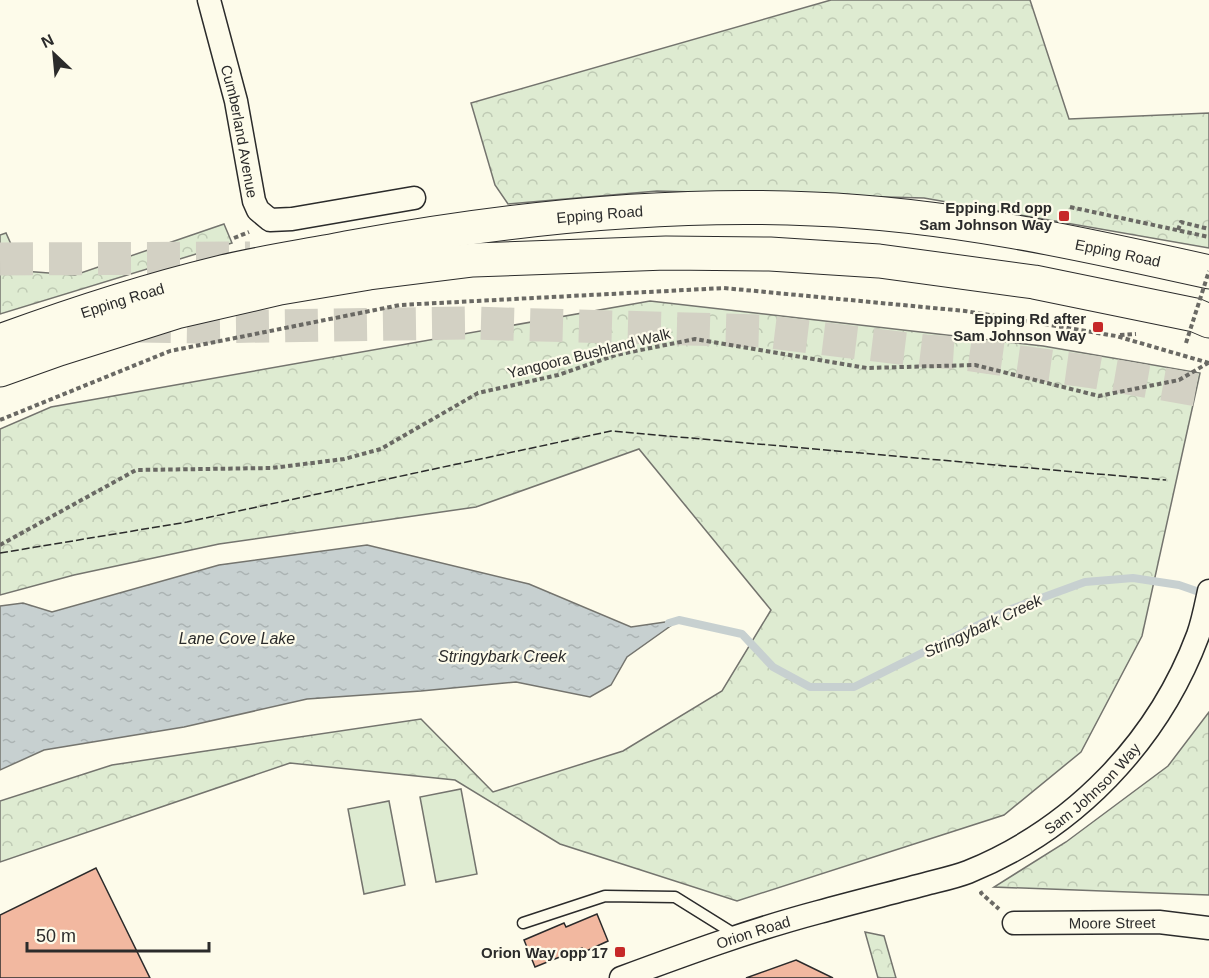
<svg xmlns="http://www.w3.org/2000/svg" width="1209" height="978" viewBox="0 0 1209 978" font-family="Helvetica,sans-serif">
	<style>
		.forest { fill: url(#forest-crowns); stroke: #74746e; stroke-width: 1.5 }
		.garden { fill: #deebd1; stroke: #74746e; stroke-width: 1.5 }
		.water { fill: url(#water-ripples); stroke: #74746e; stroke-width: 1.5 }
		.lines { fill: none; stroke-linecap: round; stroke-linejoin: round }
		.stream { stroke: #c7d0d0; stroke-width: 8 }
		.building { fill: #f2b8a0; stroke: #2b2b2b; stroke-width: 1.5 }
		.motorway-tunnel { stroke: #d3d1c4; stroke-width: 33; stroke-dasharray: 33 16; stroke-linecap: butt }
		.service-casing { stroke: #2b2b2b; stroke-width: 13 }
		.minor-casing { stroke: #2b2b2b; stroke-width: 25 }
		.primary-casing { stroke: #2b2b2b; stroke-width: 35 }
		.path { stroke: #6a6964; stroke-width: 4; stroke-dasharray: 4.5 3; stroke-linecap: butt }
		.service { stroke: #fdfbea; stroke-width: 10 }
		.minor { stroke: #fdfbea; stroke-width: 22 }
		.primary { stroke: #fdfbea; stroke-width: 33 }
		.path-bridge { stroke: #6a6964; stroke-width: 4; stroke-dasharray: 4.5 3; stroke-linecap: butt }
		.fence { stroke: #2b2b2b; stroke-width: 1.5; stroke-dasharray: 8 3; stroke-linecap: butt }
		.poi-dot { fill: #c62828; stroke: #fdfbea; stroke-width: 2 }
		.labels { text-anchor: middle; dominant-baseline: central; stroke-width: 4.5; stroke-linejoin: round; paint-order: stroke }
		.street-label { font-size: 15px; fill: #2b2b2b; stroke: #fdfbea }
		.poi-label { font-size: 15px; font-weight: bold; fill: #2b2b2b; stroke: #fdfbea; text-anchor: end }
		.water-label { font-size: 16px; font-style: italic; fill: #2b2b2b; stroke: #fdfbea }
	</style>
	<defs>
		<pattern id="forest-crowns" width="20" height="18" patternUnits="userSpaceOnUse" patternTransform="scale(1.5)"><rect width="20" height="18" fill="#deebd1"/><path d="M2 6a3 3 0 1 1 6 0M12 15a3 3 0 1 1 6 0" fill="none" stroke="#bfcab4"/></pattern>
		<pattern id="water-ripples" width="26" height="14" patternUnits="userSpaceOnUse" patternTransform="scale(1.5)"><rect width="26" height="14" fill="#c7d0d0"/><path d="M2 4q2-2 4 0t4 0M15 11q2-2 4 0t4 0" fill="none" stroke="#abb3b3"/></pattern>
	</defs>
	<rect width="100%" height="100%" fill="#fdfbea"/>
	<g class="forest">
		<path d="M 831,0 L 1030,0 L 1069,119 L 1209,113 L 1209,248 L 924,198 L 657,191 L 508,204 L 495,185 L 471,103 Z"/>
		<path d="M 224,224 L 232,243 L 0,314 L 0,235 L 6,233 L 23,271 L 75,275 Z"/>
		<path d="M 650,301 L 1043,346 L 1200,373 L 1142,636 L 1081,752 L 1004,815 L 737,901 L 560,844 L 455,780 L 290,763 L 0,862 L 0,801 L 112,765 L 421,719 L 493,792 L 623,751 L 722,691 L 771,610 L 639,449 L 476,507 L 219,544 L 74,575 L 0,595 L 0,429 L 51,407 Z"/>
		<path d="M 1209,712 L 1209,895 L 994,887 L 1066,842 L 1168,766 Z"/>
		<path d="M 865,932 L 884,936 L 896,978 L 878,978 Z"/>
	</g>
	<g class="garden">
		<path d="M 461,789 L 477,874 L 436,882 L 420,797 Z"/>
		<path d="M 389,801 L 405,885 L 364,894 L 348,809 Z"/>
	</g>
	<path class="water" d="M 367,545 L 529,584 L 631,627 L 679,620 L 627,657 L 611,685 L 590,697 L 516,682 L 421,691 L 307,699 L 184,727 L 44,750 L 0,770 L 0,606 L 23,603 L 52,612 L 219,565 Z"/>
	<g class="lines">
		<path class="stream" d="M 669,623 L 679,620 L 742,634 L 773,667 L 810,687 L 854,687 L 1006,611 L 1085,582 L 1133,578 L 1179,585 L 1205,594"/>
	</g>
	<g class="building">
		<path d="M 96,868 L 150,978 L 0,978 L 0,915 Z"/>
		<path d="M 597,914 L 608,941 L 584,952 L 582,948 L 535,967 L 524,940 L 564,923 L 566,927 Z"/>
		<path d="M 796,960 L 833,978 L 746,978 Z"/>
	</g>
	<g class="lines">
		<g class="motorway-tunnel">
			<path d="M 0,259 L 250,258"/>
			<path d="M 138,326 L 196,327 L 468,323 L 761,331 L 925,351 L 957,353 L 1093,372 L 1209,392"/>
		</g>
		<g class="service-casing">
			<path id="service" d="M 523,923 L 605,896 L 675,897 L 736,935"/>
		</g>
		<g class="minor-casing">
			<g id="minor">
				<path id="s1" d="M 209,0 L 236,101 L 254,201 L 258,210 L 270,220 L 292,219 L 414,198"/>
				<path id="s2" d="M 1014,923 L 1159,922 L 1209,928"/>
				<path id="s3" d="M 621,978 C 686,954 751,930 819,912 C 855,902 892,893 929,883 C 941,880 955,877 968,872 C 1074,829 1158,742 1198,635 C 1203,621 1206,605 1209,591"/>
			</g>
		</g>
		<g class="primary-casing">
			<g id="primary">
				<path id="s4" d="M 0,341 C 71,315 144,291 218,273 C 262,262 307,256 352,247 C 504,219 658,202 813,209 C 947,214 1079,243 1209,272"/>
				<path d="M 0,370 L 59,349 L 176,312 L 280,288 L 369,273 L 473,260 L 666,253 L 770,254 L 879,261 L 1034,282 L 1195,315 L 1209,321"/>
			</g>
		</g>
		<g class="path">
			<path d="M 1070,207 L 1209,237"/>
			<path d="M 1178,230 L 1181,222 L 1209,229"/>
			<path d="M 234,238 L 249,232"/>
			<path d="M 1120,335 L 1136,334"/>
			<path d="M 0,420 L 170,351 L 400,305 L 724,288 L 965,311 L 1116,336 L 1209,363"/>
			<path d="M 0,545 L 136,470 L 272,468 L 344,459 L 381,449 L 478,393 L 558,375 L 616,355 L 695,339 L 867,368 L 975,365 L 1099,396 L 1179,380 L 1208,363"/>
			<path d="M 983,892 L 981,893 L 999,909"/>
		</g>
		<use href="#service" class="service"/>
		<use href="#minor" class="minor"/>
		<use href="#primary" class="primary"/>
		<path class="path-bridge" d="M 1186,343 L 1209,271"/>
		<path class="fence" d="M 0,553 L 187,522 L 611,431 L 1166,480"/>
	</g>
	<g class="poi-dot">
		<rect x="1058" y="210" width="12" height="12" rx="3"/>
		<rect x="1092" y="321" width="12" height="12" rx="3"/>
		<rect x="614" y="946" width="12" height="12" rx="3"/>
	</g>
	<g class="labels">
		<g class="street-label">
			<text stroke="none"><textPath href="#s1" startOffset="135">Cumberland Avenue</textPath></text>
			<text stroke="none"><textPath href="#s4" startOffset="615">Epping Road</textPath></text>
			<text stroke="none"><textPath href="#s4" startOffset="1137">Epping Road</textPath></text>
			<text stroke="none"><textPath href="#s4" startOffset="129">Epping Road</textPath></text>
			<text transform="translate(589 353) rotate(-14)">Yangoora Bushland Walk</text>
			<text stroke="none"><textPath href="#s3" startOffset="514">Sam Johnson Way</textPath></text>
			<text stroke="none"><textPath href="#s2" startOffset="98">Moore Street</textPath></text>
			<text stroke="none"><textPath href="#s3" startOffset="140">Orion Road</textPath></text>
		</g>
		<g class="poi-label">
			<text x="1052" y="207">Epping Rd opp<tspan x="1052" dy="17">Sam Johnson Way</tspan></text>
			<text x="1086" y="318">Epping Rd after<tspan x="1086" dy="17">Sam Johnson Way</tspan></text>
			<text x="608" y="952">Orion Way opp 17</text>
		</g>
		<g class="water-label">
			<text transform="translate(983 626) rotate(-25)">Stringybark Creek</text>
			<text x="237" y="638">Lane Cove Lake</text>
			<text x="502" y="656">Stringybark Creek</text>
		</g>
	</g>
	<g transform="translate(54 54) rotate(334)" stroke="#fdfbea" stroke-width="4.5" paint-order="stroke">
	<path d="M0-4.5L10 22L0 15L-10 22Z" fill="#2b2b2b"/>
	<text y="-9" font-size="16" font-weight="bold" text-anchor="middle" fill="#2b2b2b">N</text>
	</g>
	<path d="M27 942v9h182v-9" fill="none" stroke="#2b2b2b" stroke-width="3"/>
	<text x="36" y="942" font-size="18" fill="#2b2b2b" stroke="#fdfbea" stroke-width="4.5" paint-order="stroke">50 m</text>
</svg>
